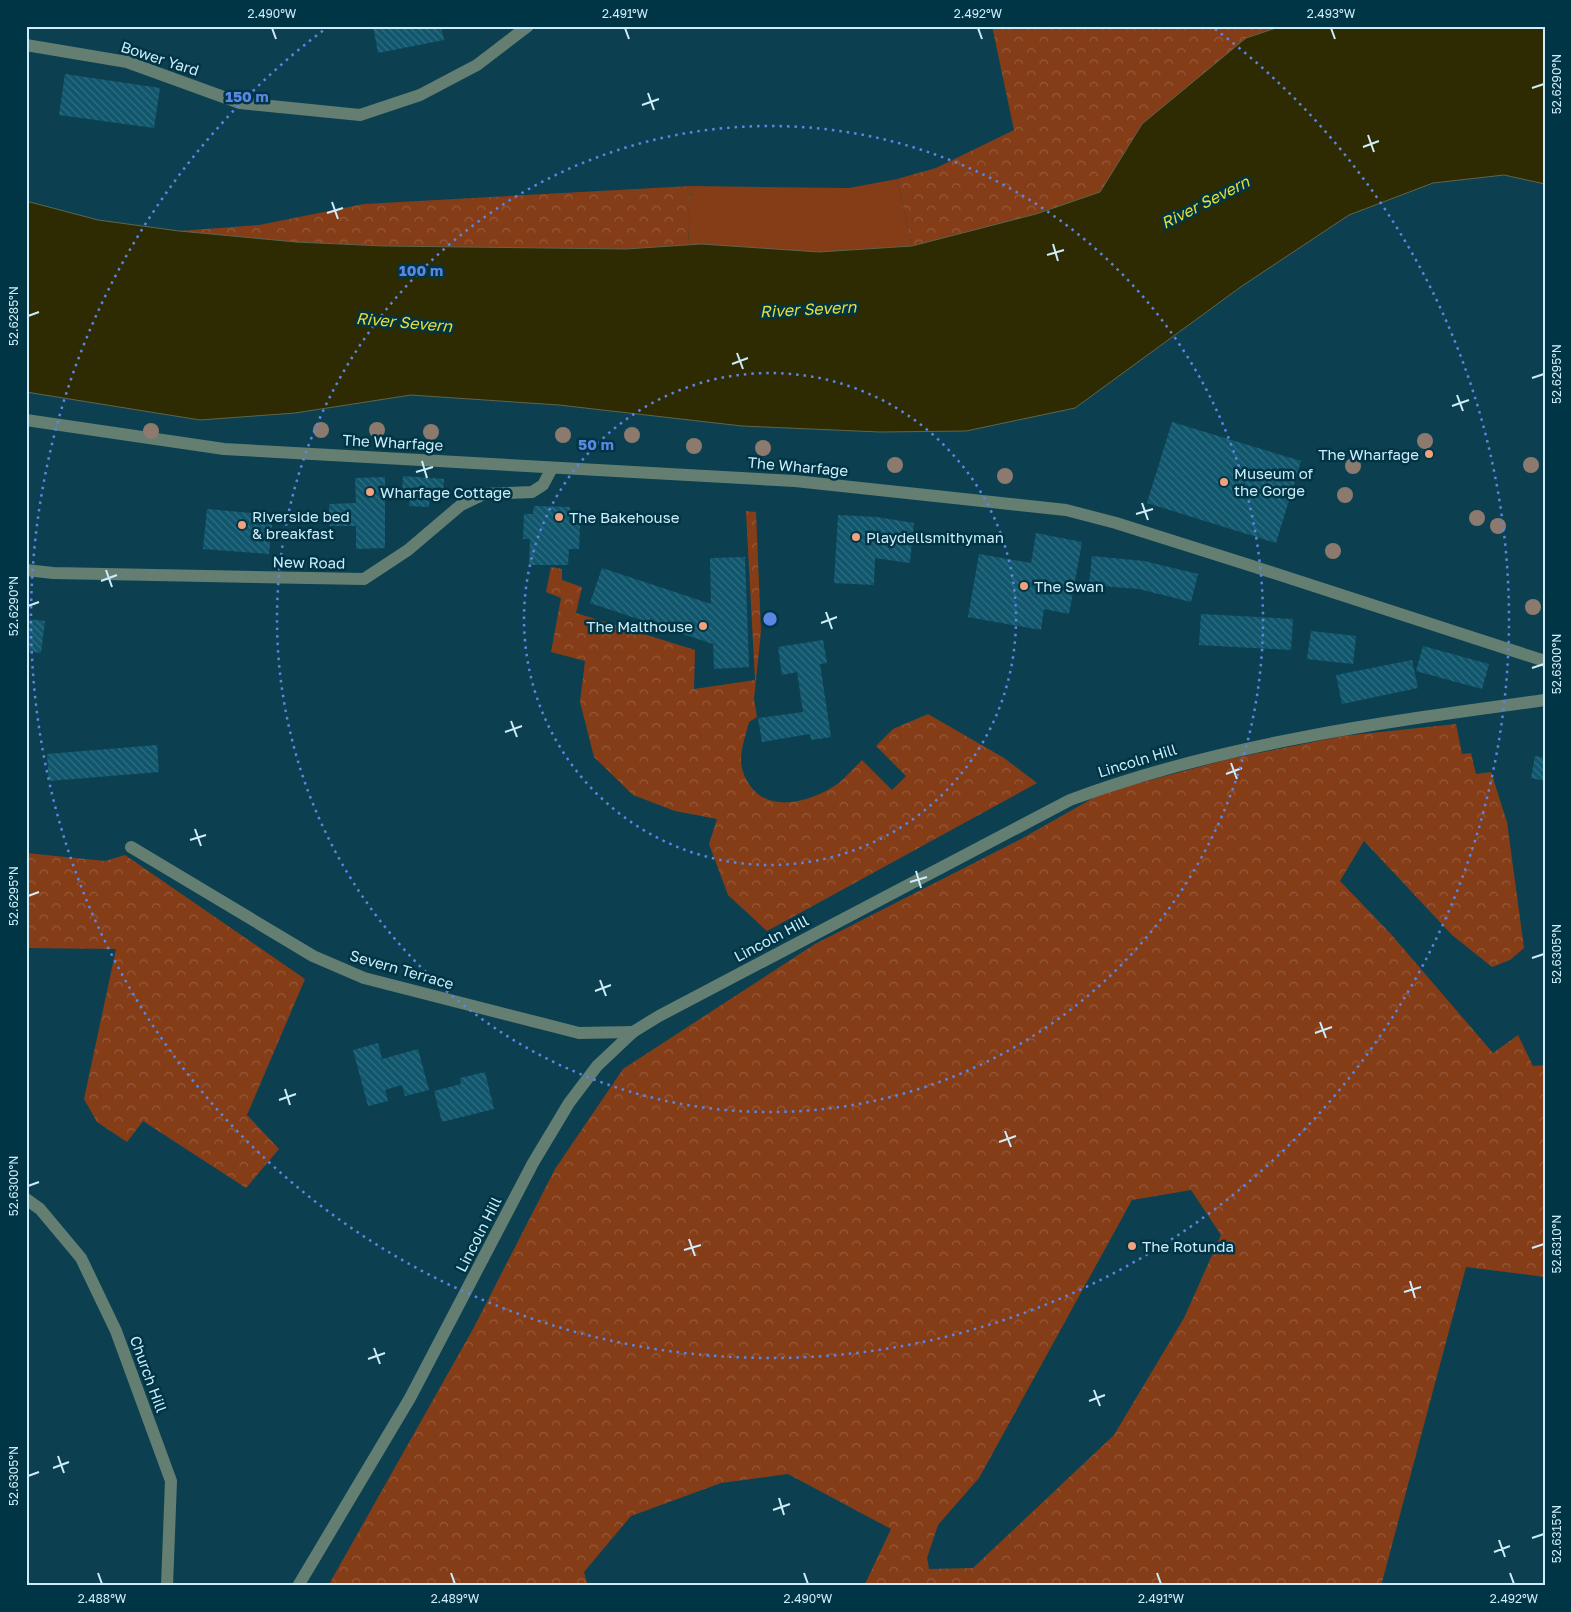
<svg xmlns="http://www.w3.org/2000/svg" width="1571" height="1612" viewBox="0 0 1571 1612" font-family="'Golos Text',sans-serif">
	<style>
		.grass { fill: #853d18 }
		.forest { fill: url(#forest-crowns); fill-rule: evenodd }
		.water { fill: #2e2b03; stroke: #5e654d }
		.building { fill: url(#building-back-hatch) }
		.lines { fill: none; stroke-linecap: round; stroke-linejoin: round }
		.minor { stroke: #657e72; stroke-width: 12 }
		.tree { fill: #8d7a6e }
		.ticks { fill: none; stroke: #ceedfa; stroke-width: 2 }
		.ring { fill: none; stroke: #5b86e4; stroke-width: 2.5; stroke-dasharray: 2.5 5 }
		.poi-dot { fill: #f1a17d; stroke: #003546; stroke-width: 2 }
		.labels { text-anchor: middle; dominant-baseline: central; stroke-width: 5; stroke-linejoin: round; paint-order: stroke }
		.street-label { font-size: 15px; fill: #ceedfa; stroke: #003546 }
		.poi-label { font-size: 15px; fill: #ceedfa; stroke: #003546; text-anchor: start }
		.water-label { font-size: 16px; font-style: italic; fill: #e9dc35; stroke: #003546 }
		.centre { fill: #5b86e4; stroke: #003546; stroke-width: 2.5 }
		.ring-label { font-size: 15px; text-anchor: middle; font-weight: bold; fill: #5b86e4; stroke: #003546; stroke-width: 5; stroke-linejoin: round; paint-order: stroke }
		.neatline { fill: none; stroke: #ceedfa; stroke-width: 2 }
		.ticks-label { font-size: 12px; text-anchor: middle; fill: #ceedfa }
	</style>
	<defs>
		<pattern id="forest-crowns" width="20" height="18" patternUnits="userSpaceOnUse" patternTransform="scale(1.25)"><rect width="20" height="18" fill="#853d18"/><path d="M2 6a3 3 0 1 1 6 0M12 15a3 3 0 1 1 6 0" fill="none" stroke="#95593a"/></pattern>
		<pattern id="building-back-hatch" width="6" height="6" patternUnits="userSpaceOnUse" patternTransform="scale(1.25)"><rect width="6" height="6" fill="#10566c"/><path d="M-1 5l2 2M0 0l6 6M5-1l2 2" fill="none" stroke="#326f82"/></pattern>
	</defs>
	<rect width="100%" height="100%" fill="#0c4050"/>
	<path class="grass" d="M 897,179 L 912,246 L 819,252 L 688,245 L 691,186 L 849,188 Z"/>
	<g class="forest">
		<path d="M 992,26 L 1282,26 L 1246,38 L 1191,84 L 1114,171 L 1100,192 L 1036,214 L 912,246 L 897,179 L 936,168 L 1014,130 Z"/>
		<path d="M 691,186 L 688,245 L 626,249 L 384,246 L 296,242 L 179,231 L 259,225 L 364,204 Z"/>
		<path d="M 746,511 L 756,512 L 761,631 L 754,699 L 757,717 L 749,722 C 746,734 741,748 741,760 C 741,773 749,787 758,794 C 780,812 819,798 840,782 C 848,775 855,767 862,760 L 892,790 L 906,776 L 876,746 L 893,729 L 928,714 L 1004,758 L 1037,783 L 767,931 L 728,895 L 709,844 L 717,819 L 675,811 L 633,795 L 594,757 L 580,702 L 585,661 L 551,652 L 561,598 L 546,592 L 551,567 L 562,569 L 562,580 L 582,587 L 576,613 L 695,650 L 694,689 L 755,680 Z"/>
		<path d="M 1456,724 L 1462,754 L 1471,753 L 1476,774 L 1491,772 L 1507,822 L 1524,948 L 1510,960 L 1492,967 L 1452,935 L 1364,841 L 1340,881 L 1390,933 L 1493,1053 L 1518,1035 L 1533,1066 L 1545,1065 L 1545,1277 L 1466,1267 L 1381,1586 L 864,1586 L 891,1529 L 788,1474 L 721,1483 L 631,1516 L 584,1572 L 588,1586 L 328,1586 L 473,1329 L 555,1169 L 623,1069 L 815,944 L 1021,839 L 1102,793 L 1229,759 L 1343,736 ZM 1191,1190 L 1221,1235 L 1184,1318 L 1114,1435 L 973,1568 L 929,1569 L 927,1558 L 938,1525 L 979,1478 L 1132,1200 Z"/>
		<path d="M 26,853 L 105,861 L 125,855 L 305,979 L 247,1115 L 279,1149 L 246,1188 L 143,1121 L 127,1142 L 97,1122 L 84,1099 L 116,949 L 26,948 Z"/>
	</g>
	<path class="water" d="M 1282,26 L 1545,26 L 1545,184 L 1504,175 L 1433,183 L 1349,215 L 1242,286 L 1075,408 L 966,431 L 880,432 L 742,426 L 559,405 L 411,395 L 295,413 L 200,420 L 26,392 L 26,201 L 98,220 L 179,231 L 296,242 L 384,246 L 626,249 L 701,244 L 819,252 L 912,246 L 1036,214 L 1100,192 L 1142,124 L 1246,38 Z"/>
	<g class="building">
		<path d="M 373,26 L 441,26 L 444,40 L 378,53 Z"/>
		<path d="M 65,74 L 160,88 L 154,128 L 59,115 Z"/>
		<path d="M 1172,422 L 1301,461 L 1276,543 L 1147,503 Z"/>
		<path d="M 403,476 L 444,479 L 443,494 L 430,494 L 429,507 L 409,506 L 410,495 L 402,494 Z"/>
		<path d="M 385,477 L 385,548 L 356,549 L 356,526 L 330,526 L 329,504 L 356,503 L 355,478 Z"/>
		<path d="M 534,506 L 570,507 L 569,523 L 580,523 L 579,549 L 569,549 L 568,565 L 529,565 L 530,539 L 523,539 L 524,514 L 533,514 Z"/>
		<path d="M 207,509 L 273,515 L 269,554 L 203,549 Z"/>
		<path d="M 838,515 L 877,517 L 914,523 L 910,563 L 875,558 L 874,585 L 834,583 Z"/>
		<path d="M 1036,533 L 1082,542 L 1069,614 L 1044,609 L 1041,630 L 968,617 L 979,554 L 1031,563 Z"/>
		<path d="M 1092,556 L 1144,561 L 1198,574 L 1191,602 L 1139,589 L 1089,585 Z"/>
		<path d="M 745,557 L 749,667 L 714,669 L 713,644 L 590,603 L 602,568 L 711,604 L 710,558 Z"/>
		<path d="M 1201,614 L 1293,619 L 1291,650 L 1199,645 Z"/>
		<path d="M 26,619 L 45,621 L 41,653 L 26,651 Z"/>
		<path d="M 1311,631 L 1356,636 L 1353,664 L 1307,659 Z"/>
		<path d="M 823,640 L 827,663 L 820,664 L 831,737 L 811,740 L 810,734 L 762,742 L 758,718 L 803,712 L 797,672 L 782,675 L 778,647 Z"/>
		<path d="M 1423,646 L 1489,664 L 1482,689 L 1416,671 Z"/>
		<path d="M 1412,660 L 1418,688 L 1342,704 L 1336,675 Z"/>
		<path d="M 157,745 L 159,772 L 49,781 L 47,754 Z"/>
		<path d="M 1535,756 L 1545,758 L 1545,781 L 1531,778 Z"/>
		<path d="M 378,1043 L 382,1059 L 418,1049 L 429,1090 L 405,1096 L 402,1085 L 385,1090 L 388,1101 L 368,1106 L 353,1050 Z"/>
		<path d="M 485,1072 L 494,1109 L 442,1122 L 434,1091 L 461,1084 L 460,1078 Z"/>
	</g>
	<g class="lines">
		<g class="minor">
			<path d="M 26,45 L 127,62 L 240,103 L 360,115 L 420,95 L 477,65 L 528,26"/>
			<path d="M 26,420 L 224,449 L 795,481 L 1066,510 L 1116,523 L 1249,565 L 1545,661"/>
			<path d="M 26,570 L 53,573 L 364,579 L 408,550 L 461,505 L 484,494 L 532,492 L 543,485 L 552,468"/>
			<path d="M 131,847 L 313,956 L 364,978 L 579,1033 L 633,1032"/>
			<path d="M 26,1199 L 40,1209 L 81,1258 L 116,1331 L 171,1481 L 167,1586"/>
			<path d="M 298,1586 L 410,1398 L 533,1163 L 569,1103 L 597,1066 L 633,1032 L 659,1016 L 1070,800 C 1223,743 1384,722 1545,700"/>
		</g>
	</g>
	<g class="tree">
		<circle cx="321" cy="430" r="8"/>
		<circle cx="377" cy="430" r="8"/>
		<circle cx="151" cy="431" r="8"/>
		<circle cx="431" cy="432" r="8"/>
		<circle cx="563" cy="435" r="8"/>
		<circle cx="632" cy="435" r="8"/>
		<circle cx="1425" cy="441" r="8"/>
		<circle cx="694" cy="446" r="8"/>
		<circle cx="763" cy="448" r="8"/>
		<circle cx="895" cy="465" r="8"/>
		<circle cx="1531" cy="465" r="8"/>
		<circle cx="1353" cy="466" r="8"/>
		<circle cx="1005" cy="476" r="8"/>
		<circle cx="1345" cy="495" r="8"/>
		<circle cx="1477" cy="518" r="8"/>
		<circle cx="1498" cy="526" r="8"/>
		<circle cx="1333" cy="551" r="8"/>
		<circle cx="1533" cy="607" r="8"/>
	</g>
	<path class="ticks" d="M 272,28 L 276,39M 625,28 L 629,39M 978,28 L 982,39M 1331,28 L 1335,39M 1532,88 L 1544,84M 648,93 L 654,110M 642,105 L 659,99M 1368,135 L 1374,152M 1363,147 L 1379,141M 332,202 L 338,219M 327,213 L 343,208M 1053,244 L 1058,261M 1047,255 L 1064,250M 28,316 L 39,312M 737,353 L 743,369M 732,364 L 748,358M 1532,378 L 1544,374M 1457,395 L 1463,411M 1452,406 L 1469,400M 422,461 L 427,478M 416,472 L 433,467M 1142,503 L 1148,520M 1136,514 L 1153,509M 106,570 L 112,587M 101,581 L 117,575M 28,606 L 39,602M 826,612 L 832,629M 821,623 L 837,617M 1532,668 L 1544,664M 511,721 L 517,737M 505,732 L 522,726M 1231,763 L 1237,779M 1226,774 L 1242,768M 195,829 L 201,846M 190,840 L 206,835M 916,871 L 921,888M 910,882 L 927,877M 28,896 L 39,892M 1532,958 L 1544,954M 600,980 L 606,996M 595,991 L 611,985M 1320,1022 L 1326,1038M 1315,1033 L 1332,1027M 285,1089 L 290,1105M 279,1100 L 296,1094M 1005,1131 L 1011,1147M 999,1142 L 1016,1136M 28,1186 L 39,1182M 689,1239 L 695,1256M 1532,1248 L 1544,1244M 684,1250 L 701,1245M 1410,1281 L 1415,1298M 1404,1292 L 1421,1287M 374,1348 L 380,1364M 368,1359 L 385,1353M 1094,1390 L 1100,1406M 1089,1401 L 1105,1395M 58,1456 L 64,1473M 53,1468 L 69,1462M 28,1476 L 39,1472M 779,1498 L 784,1515M 773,1510 L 790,1504M 1532,1538 L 1544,1534M 1499,1540 L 1505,1557M 1494,1552 L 1510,1546M 98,1573 L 102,1584M 451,1573 L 455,1584M 804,1573 L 808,1584M 1157,1573 L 1161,1584M 1510,1573 L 1514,1584"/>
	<g class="ring">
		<circle cx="770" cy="619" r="246"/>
		<circle cx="770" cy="619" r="493"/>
		<path d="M1215 29A739 739 0 1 1 325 29"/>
	</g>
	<g class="poi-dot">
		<circle cx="1429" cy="454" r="5"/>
		<circle cx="1224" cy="482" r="5"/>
		<circle cx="370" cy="492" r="5"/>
		<circle cx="559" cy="517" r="5"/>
		<circle cx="242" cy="525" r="5"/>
		<circle cx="856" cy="537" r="5"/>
		<circle cx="1024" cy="586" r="5"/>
		<circle cx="703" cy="626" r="5"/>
		<circle cx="1132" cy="1246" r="5"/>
	</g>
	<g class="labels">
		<g class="street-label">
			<text transform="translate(160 58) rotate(18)">Bower Yard</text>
			<text transform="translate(393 442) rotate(3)">The Wharfage</text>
			<text transform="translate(798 466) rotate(5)">The Wharfage</text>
			<text transform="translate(309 562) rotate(1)">New Road</text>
			<text transform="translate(1137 760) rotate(-17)">Lincoln Hill</text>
			<text transform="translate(771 938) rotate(-28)">Lincoln Hill</text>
			<text transform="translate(402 969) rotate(16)">Severn Terrace</text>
			<text transform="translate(478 1234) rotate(-63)">Lincoln Hill</text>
			<text transform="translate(149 1374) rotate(70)">Church Hill</text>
		</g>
		<g class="poi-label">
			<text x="1419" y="454" text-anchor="end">The Wharfage</text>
			<text x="1234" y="473">Museum of<tspan x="1234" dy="17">the Gorge</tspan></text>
			<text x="380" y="492">Wharfage Cottage</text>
			<text x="252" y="516">Riverside bed<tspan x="252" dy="17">&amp; breakfast</tspan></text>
			<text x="569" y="517">The Bakehouse</text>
			<text x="866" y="537">Playdellsmithyman</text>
			<text x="1034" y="586">The Swan</text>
			<text x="693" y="626" text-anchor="end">The Malthouse</text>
			<text x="1142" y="1246">The Rotunda</text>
		</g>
		<g class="water-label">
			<text transform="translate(1205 202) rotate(-27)">River Severn</text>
			<text transform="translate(808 309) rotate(-3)">River Severn</text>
			<text transform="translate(404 322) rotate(5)">River Severn</text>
		</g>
	</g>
	<circle cx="770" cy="619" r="8" class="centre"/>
	<g class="ring-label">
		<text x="247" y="102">150 m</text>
		<text x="421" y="276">100 m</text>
		<text x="596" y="450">50 m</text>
	</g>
	<rect width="1571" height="1612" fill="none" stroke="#003546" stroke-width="55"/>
	<rect x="28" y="28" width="1516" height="1556" class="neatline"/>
	<g class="ticks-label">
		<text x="272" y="18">2.490°W</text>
		<text x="625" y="18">2.491°W</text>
		<text x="978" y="18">2.492°W</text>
		<text x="1331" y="18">2.493°W</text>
		<text transform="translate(1557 84) rotate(-90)" y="4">52.6290°N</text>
		<text transform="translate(14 316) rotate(-90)" y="4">52.6285°N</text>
		<text transform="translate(1557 374) rotate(-90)" y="4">52.6295°N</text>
		<text transform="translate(14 606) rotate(-90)" y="4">52.6290°N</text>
		<text transform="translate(1557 664) rotate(-90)" y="4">52.6300°N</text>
		<text transform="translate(14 896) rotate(-90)" y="4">52.6295°N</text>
		<text transform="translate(1557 954) rotate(-90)" y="4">52.6305°N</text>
		<text transform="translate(14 1186) rotate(-90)" y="4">52.6300°N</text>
		<text transform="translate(1557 1244) rotate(-90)" y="4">52.6310°N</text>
		<text transform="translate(14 1476) rotate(-90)" y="4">52.6305°N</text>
		<text transform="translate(1557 1534) rotate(-90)" y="4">52.6315°N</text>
		<text x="102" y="1603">2.488°W</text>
		<text x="455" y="1603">2.489°W</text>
		<text x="808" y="1603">2.490°W</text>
		<text x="1161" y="1603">2.491°W</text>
		<text x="1514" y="1603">2.492°W</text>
	</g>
</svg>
